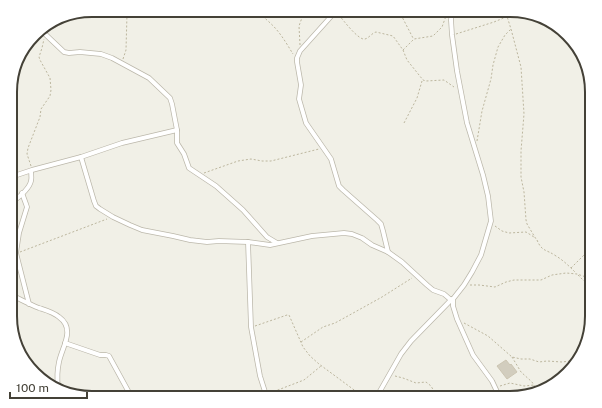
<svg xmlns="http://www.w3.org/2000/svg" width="602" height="408" viewBox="0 0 602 408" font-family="'Public Sans',sans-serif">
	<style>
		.building { fill: #d2cdbe; stroke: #ccc5b2 }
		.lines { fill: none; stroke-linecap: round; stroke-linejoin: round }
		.minor-casing { stroke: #bcb8ab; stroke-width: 5.5 }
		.path { stroke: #bcb69e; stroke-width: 1; stroke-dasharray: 2 2; stroke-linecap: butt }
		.minor { stroke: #fff; stroke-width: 4 }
		.rim { fill: none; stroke: #444137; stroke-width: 2 }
	</style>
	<rect width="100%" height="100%" fill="#f1f0e7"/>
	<path class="building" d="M 506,360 L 510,365 L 511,364 L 517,372 L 507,379 L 497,366 Z"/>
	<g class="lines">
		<g class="minor-casing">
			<g id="minor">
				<path d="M 452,11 L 451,20 L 452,35 L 457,71 L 467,123 L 483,175 L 488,196 L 491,221 L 481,255 L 472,272 L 464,285 L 453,299 L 453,306 L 457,319 L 473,355 L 492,381 L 500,398"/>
				<path d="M 335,12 L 300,51 L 297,58 L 297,62 L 301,85 L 299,99 L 306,123 L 331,159 L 339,186 L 343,190 L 377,220 L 381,224 L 383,231 L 388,252"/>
				<path d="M 44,27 L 45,34 L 64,52 L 69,53 L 80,52 L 101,54 L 112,58 L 149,78 L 170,98 L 172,104 L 177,130 L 177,143 L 184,154 L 189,168 L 216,186 L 243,210 L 267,237 L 277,243"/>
				<path d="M 81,157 L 94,201 L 96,206 L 100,209 L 113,217 L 130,225 L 142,230 L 173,236 L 190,240 L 207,242 L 219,241 L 248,242 L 270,245 L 312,236 L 344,233 L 352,234 L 362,238 L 372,245 L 388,252 L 402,262 L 427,285 L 433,290 L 444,294 L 451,300"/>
				<path d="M 11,177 L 32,170 L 81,157 L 122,143 L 177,130"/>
				<path d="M 22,193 L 26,204 L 27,207 L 19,233 L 16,253 L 29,304"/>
				<path d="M 11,203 C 18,198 29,190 31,181 C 32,177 31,174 31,171"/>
				<path d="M 248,242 L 251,327 L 260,376 L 267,398"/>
				<path d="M 11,295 C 20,299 29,304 39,308 C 45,310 53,312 59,317 C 76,329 62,347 59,362 C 57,371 57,379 58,387"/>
				<path d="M 65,343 L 100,355 L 106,355 L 109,356 L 132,398"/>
				<path d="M 376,398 L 401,354 L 411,341 L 451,300 L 452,299"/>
			</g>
		</g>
		<g class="path">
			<path d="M 505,10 L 511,29 L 521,67 L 524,114 L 521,151 L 521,177 L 524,192 L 526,220 L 527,224 L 536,239"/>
			<path d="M 399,11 L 413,38"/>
			<path d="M 260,13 C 265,19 271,23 276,29 C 283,37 288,46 293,54"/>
			<path d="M 339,15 C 343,20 359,41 365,39 C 369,38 372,33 376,32 L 393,36 L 403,50 L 407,60 L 423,80 L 426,81 L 444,80 L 454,87"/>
			<path d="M 456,34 L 494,22 L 506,17"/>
			<path d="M 300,45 L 299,26 L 304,12"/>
			<path d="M 403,50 L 414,39 L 433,36 L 442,27 L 446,16"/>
			<path d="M 123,59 L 126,50 L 127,14"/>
			<path d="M 404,123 L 417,98 L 422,81"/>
			<path d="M 477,141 L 482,111 L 491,79 L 493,65 L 498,47 L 505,35 L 511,29"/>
			<path d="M 31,166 L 27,154 L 28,148 L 40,117 L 41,109 L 50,96 L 51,90 L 50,78 L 40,60 L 39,57 L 42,48 L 44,39"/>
			<path d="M 204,173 L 238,161 L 251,159 L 262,161 L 271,161 L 319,149"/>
			<path d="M 495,226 L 502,231 L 509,233 L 526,232 L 534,237"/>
			<path d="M 537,240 C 542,252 546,249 556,256 C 563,260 570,267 576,273"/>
			<path d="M 20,252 L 107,219"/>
			<path d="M 571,268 L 592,247"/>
			<path d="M 578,275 L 587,284 L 592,292"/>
			<path d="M 587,284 L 588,332"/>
			<path d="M 470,285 L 479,285 L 495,287 L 506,282 L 514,280 L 541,280 L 552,275 L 566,273 L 577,274 L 592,279"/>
			<path d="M 464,323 L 488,336 L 512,357 L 521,359 L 530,359 L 539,362 L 547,361 L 562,362 L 578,360"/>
			<path d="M 255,326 L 287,315 L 289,315 L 303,347 L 310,356 L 319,364 L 365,398"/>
			<path d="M 301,342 L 323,327 L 335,323 L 346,317 L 382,297 L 412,278"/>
			<path d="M 512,357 L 521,372 L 532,382 L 538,392"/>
			<path d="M 395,376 L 403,378 L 416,383 L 426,382 L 431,386 L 435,393 L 439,395 L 454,394 L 473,398"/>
			<path d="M 500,386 L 510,383 L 524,386 L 534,385"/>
			<path d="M 270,393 L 304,380 L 321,366"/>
		</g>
		<use href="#minor" class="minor"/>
	</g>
	<path d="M0 0H602V408H0ZM92 17H510A75 75 0 0 1 585 92V316A75 75 0 0 1 510 391H92A75 75 0 0 1 17 316V92A75 75 0 0 1 92 17Z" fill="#fff" fill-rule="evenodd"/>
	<path class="rim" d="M92 17H510A75 75 0 0 1 585 92V316A75 75 0 0 1 510 391H92A75 75 0 0 1 17 316V92A75 75 0 0 1 92 17Z"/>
	<path d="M10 392v6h77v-6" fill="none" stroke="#444137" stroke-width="2"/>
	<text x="16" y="392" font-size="12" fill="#444137" stroke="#ffffff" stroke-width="3" paint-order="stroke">100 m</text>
</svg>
